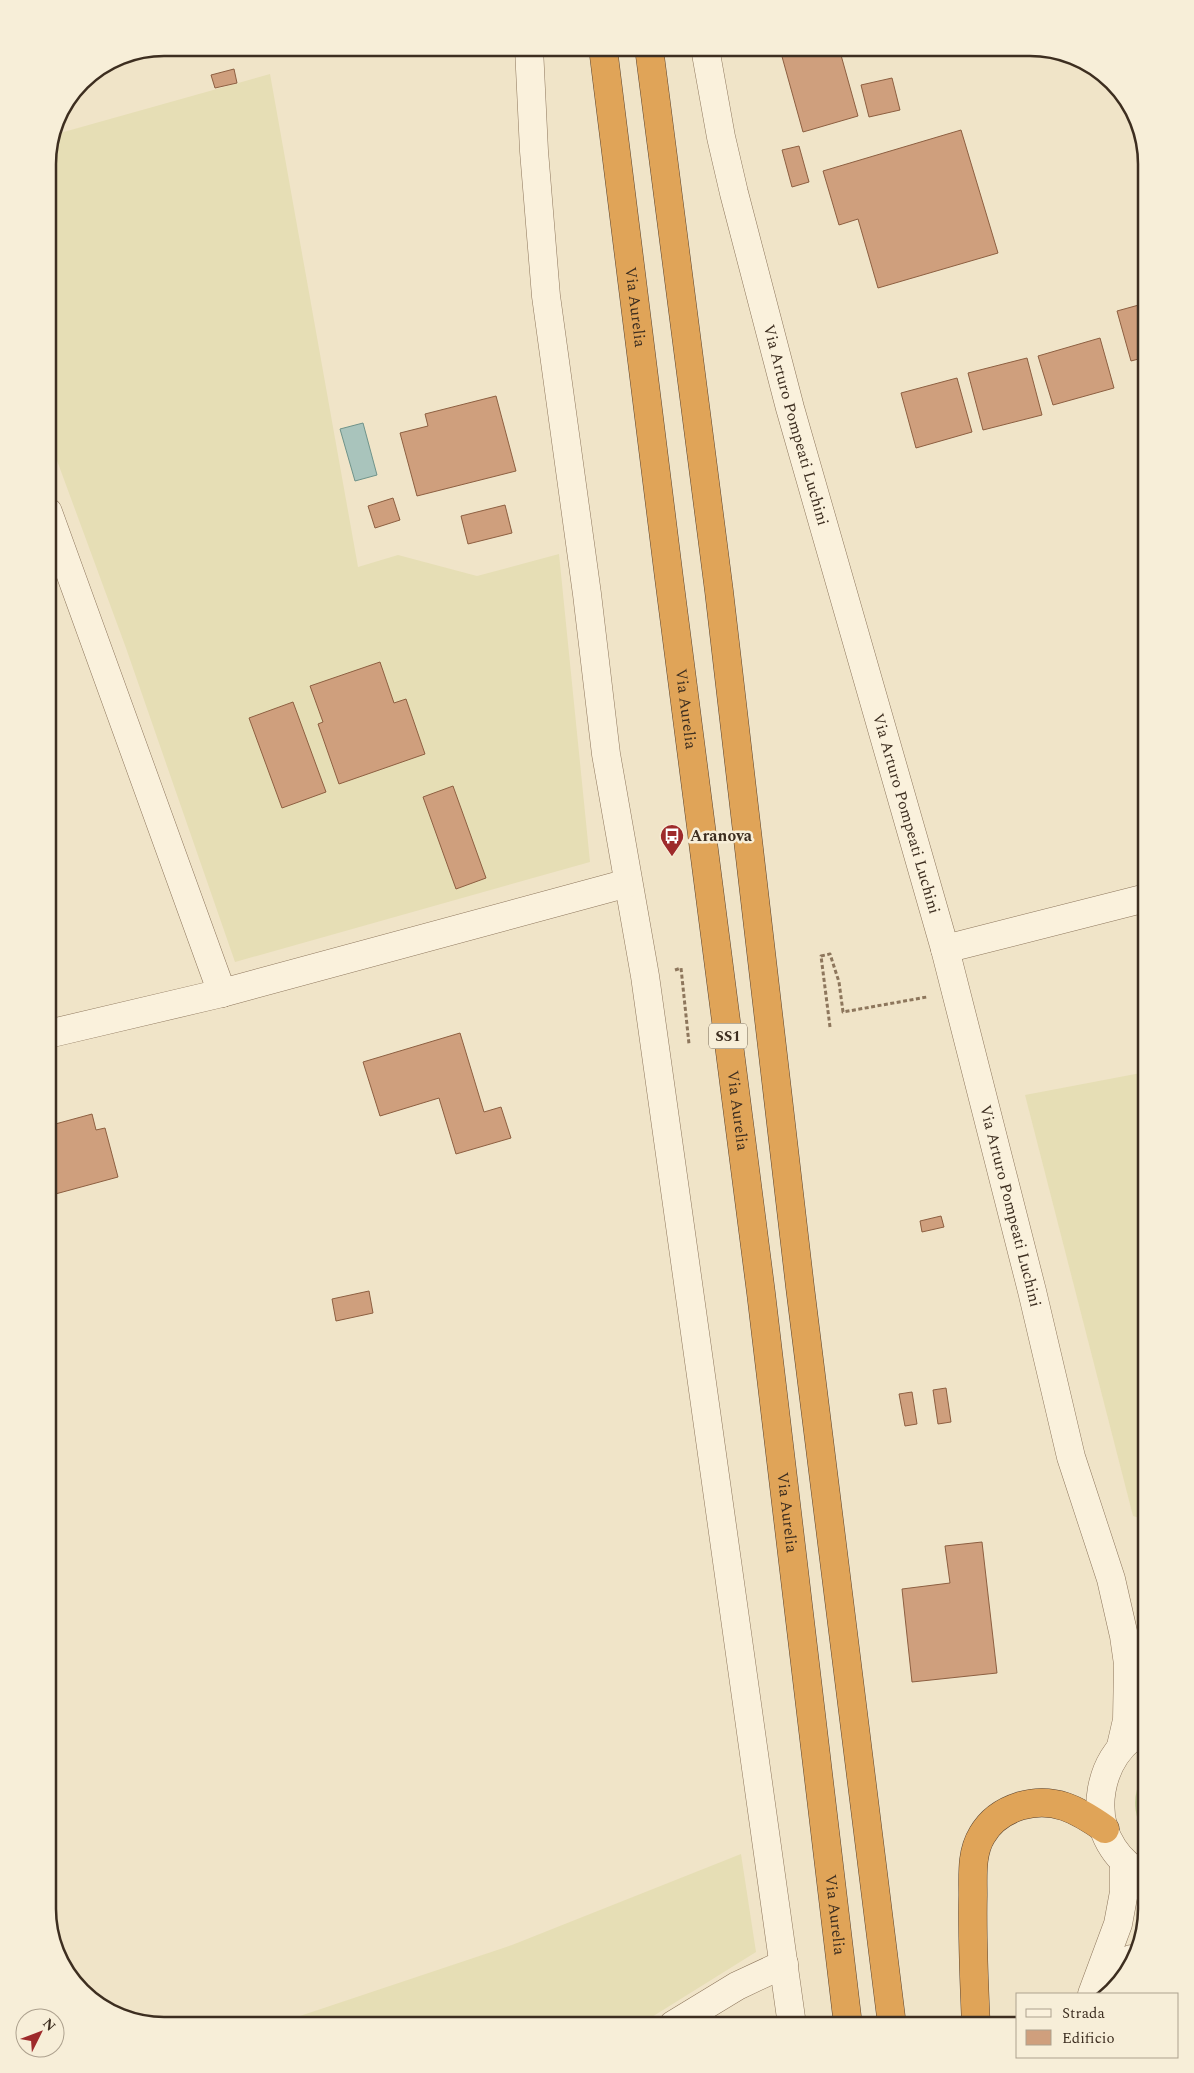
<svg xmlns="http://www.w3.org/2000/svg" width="1194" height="2073" viewBox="0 0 1194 2073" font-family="Spectral,serif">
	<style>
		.farmland { fill: #e6deb5 }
		.green { fill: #c9cf9b }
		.water { fill: #a9c4bc; stroke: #6f938a }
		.building { fill: #cf9f7d; stroke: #8d5f41 }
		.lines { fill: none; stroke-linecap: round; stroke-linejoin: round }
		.minor-casing { stroke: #8d765c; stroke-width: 29 }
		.highway-casing { stroke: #5b4430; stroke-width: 29 }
		.path { stroke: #8d765c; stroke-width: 3; stroke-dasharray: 4 2.5; stroke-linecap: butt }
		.minor { stroke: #faf1dc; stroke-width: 28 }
		.highway { stroke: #e0a458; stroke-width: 28 }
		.labels { text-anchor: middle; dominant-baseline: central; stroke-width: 5; stroke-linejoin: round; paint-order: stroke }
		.shield { fill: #f7eed8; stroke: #756857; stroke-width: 1 }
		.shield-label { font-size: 15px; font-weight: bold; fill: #3d2e20 }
		.street-label { font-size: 16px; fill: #3d2e20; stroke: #f7eed8 }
		.poi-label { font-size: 16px; font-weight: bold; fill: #3d2e20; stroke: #f7eed8; text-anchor: start }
		.rim { fill: none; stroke: #3d2e20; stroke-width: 2.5 }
	</style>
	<rect width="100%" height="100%" fill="#f0e4c8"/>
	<g class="farmland">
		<path d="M 270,74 L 358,567 L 398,555 L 477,576 L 559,554 L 590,862 L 235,962 L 126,648 L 48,436 L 48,157 L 53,135 Z"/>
		<path d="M 1146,1072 L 1146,1520 L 1133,1516 L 1025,1095 Z"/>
		<path d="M 741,1854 L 756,1952 L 639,2025 L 273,2025 L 512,1945 Z"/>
	</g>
	<path class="green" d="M 1146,1770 L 1146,1835 C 1131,1814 1132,1791 1146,1770 Z"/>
	<path class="water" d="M 363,423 L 377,475 L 355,481 L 340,429 Z"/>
	<g class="building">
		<path d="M 798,48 L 839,48 L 858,116 L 803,132 L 781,53 Z"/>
		<path d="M 112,61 L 114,68 L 94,73 Z"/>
		<path d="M 234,69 L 237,83 L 215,88 L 211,75 Z"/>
		<path d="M 892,78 L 900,110 L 869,117 L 861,85 Z"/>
		<path d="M 961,130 L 998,253 L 878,288 L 858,219 L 839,225 L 823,171 Z"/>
		<path d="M 799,146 L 809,182 L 792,187 L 782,150 Z"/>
		<path d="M 1146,303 L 1146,357 L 1131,361 L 1117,311 Z"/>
		<path d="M 1100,338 L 1114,388 L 1053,405 L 1038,356 Z"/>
		<path d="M 1027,358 L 1042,415 L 983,430 L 968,373 Z"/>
		<path d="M 957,378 L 972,432 L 916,448 L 901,393 Z"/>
		<path d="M 496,396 L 516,471 L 417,496 L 400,433 L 428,426 L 425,414 Z"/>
		<path d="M 393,498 L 400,520 L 375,528 L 368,506 Z"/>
		<path d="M 505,505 L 512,533 L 468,544 L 461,516 Z"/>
		<path d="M 380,662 L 394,703 L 406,699 L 425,754 L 339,784 L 318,724 L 323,722 L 310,686 Z"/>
		<path d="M 293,702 L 326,792 L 282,808 L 249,718 Z"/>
		<path d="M 453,786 L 486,878 L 456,889 L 423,797 Z"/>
		<path d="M 460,1033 L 484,1112 L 501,1107 L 511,1138 L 456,1154 L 439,1098 L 380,1116 L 363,1062 Z"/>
		<path d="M 92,1114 L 96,1130 L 105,1128 L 118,1177 L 48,1196 L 48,1126 Z"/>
		<path d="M 941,1216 L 944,1227 L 922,1232 L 920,1221 Z"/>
		<path d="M 369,1291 L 373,1313 L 336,1321 L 332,1299 Z"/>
		<path d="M 946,1388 L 951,1422 L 938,1424 L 933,1390 Z"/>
		<path d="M 912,1392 L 917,1424 L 905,1426 L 899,1394 Z"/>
		<path d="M 982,1542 L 997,1673 L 912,1682 L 902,1589 L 950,1583 L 945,1546 Z"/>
	</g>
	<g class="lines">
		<g class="minor-casing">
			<g id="minor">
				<path d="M 529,48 L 534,151 L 546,296 L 587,594 L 606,754 L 645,976 L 792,2025"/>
				<path id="s1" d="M 705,48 L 721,137 L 734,193 L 790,408 L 945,949 L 1032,1291 L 1071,1457 L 1111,1579 L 1124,1636 L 1128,1664 L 1127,1720 L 1121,1746"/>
				<path d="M 48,512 L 222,993"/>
				<path d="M 945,949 L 1146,898"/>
				<path d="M 48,1034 L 222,993 L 628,883"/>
				<path d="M 1146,1879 C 1134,1870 1122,1862 1113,1848 C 1090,1813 1100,1764 1131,1738 C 1136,1734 1141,1729 1146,1726"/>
				<path d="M 1117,1982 L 1131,1959"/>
				<path d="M 1092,1994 L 1118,1924 L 1124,1892 L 1124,1863"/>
				<path d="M 673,2025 L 737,1986 L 784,1964"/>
			</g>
		</g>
		<g class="highway-casing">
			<g id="highway">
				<path id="s2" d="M 603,48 L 669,578 L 761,1293 L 848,2025"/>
				<path d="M 649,48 L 719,591 L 800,1287 L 892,2025"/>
				<path d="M 976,2025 C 974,1982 972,1939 973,1895 C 973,1875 971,1853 982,1835 C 990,1821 1004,1811 1020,1806 C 1054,1796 1078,1810 1105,1829"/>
			</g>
		</g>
		<g class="path">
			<path d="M 675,970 L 681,968 L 689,1044"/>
			<path d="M 830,1027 L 821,956 L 830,954 L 839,982 L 843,1012 L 927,997"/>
		</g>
		<use href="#minor" class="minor"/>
		<use href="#highway" class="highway"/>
	</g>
	<defs>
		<g id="bus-pin" transform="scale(1.25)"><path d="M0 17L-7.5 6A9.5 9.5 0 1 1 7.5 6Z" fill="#9e2a2b" stroke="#f7eed8"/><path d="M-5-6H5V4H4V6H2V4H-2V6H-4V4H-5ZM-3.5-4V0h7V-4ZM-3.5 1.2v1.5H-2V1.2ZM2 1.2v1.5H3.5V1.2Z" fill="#fff"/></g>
	</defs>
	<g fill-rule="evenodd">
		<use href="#bus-pin" x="672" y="836"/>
	</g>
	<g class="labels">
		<rect class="shield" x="709" y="1023.5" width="38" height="25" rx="4"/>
		<g class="shield-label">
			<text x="728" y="1036">SS1</text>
		</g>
		<g class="street-label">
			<text stroke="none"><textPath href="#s2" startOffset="261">Via Aurelia</textPath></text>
			<text stroke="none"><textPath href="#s1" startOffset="388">Via Arturo Pompeati Luchini</textPath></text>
			<text stroke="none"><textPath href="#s2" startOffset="666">Via Aurelia</textPath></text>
			<text stroke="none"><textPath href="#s1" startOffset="792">Via Arturo Pompeati Luchini</textPath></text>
			<text stroke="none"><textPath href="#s2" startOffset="1071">Via Aurelia</textPath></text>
			<text stroke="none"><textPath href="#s1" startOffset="1198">Via Arturo Pompeati Luchini</textPath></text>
			<text stroke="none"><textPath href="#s2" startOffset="1476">Via Aurelia</textPath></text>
			<text stroke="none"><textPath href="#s2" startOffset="1881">Via Aurelia</textPath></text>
		</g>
		<g class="poi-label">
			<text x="690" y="836">Aranova</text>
		</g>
	</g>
	<path d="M0 0H1194V2073H0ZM164 56H1030A108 108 0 0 1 1138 164V1909A108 108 0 0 1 1030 2017H164A108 108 0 0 1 56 1909V164A108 108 0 0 1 164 56Z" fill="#f7eed8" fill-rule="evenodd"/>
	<path class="rim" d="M164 56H1030A108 108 0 0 1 1138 164V1909A108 108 0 0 1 1030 2017H164A108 108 0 0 1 56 1909V164A108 108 0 0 1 164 56Z"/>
	<rect x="1016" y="1993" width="162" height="65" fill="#f7eed8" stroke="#ada18e"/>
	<rect x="1026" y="2009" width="25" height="8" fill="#faf1dc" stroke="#ada18e"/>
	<text x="1062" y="2018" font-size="15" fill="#3d2e20">Strada</text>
	<rect x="1026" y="2030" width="25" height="15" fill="#cf9f7d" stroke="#ada18e"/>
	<text x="1062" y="2043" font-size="15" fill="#3d2e20">Edificio</text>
	<g transform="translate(40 2033) rotate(48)"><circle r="24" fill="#f7eed8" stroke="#ada18e"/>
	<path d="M0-4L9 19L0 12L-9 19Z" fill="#9e2a2b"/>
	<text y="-8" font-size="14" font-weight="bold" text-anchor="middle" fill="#3d2e20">N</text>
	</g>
</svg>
